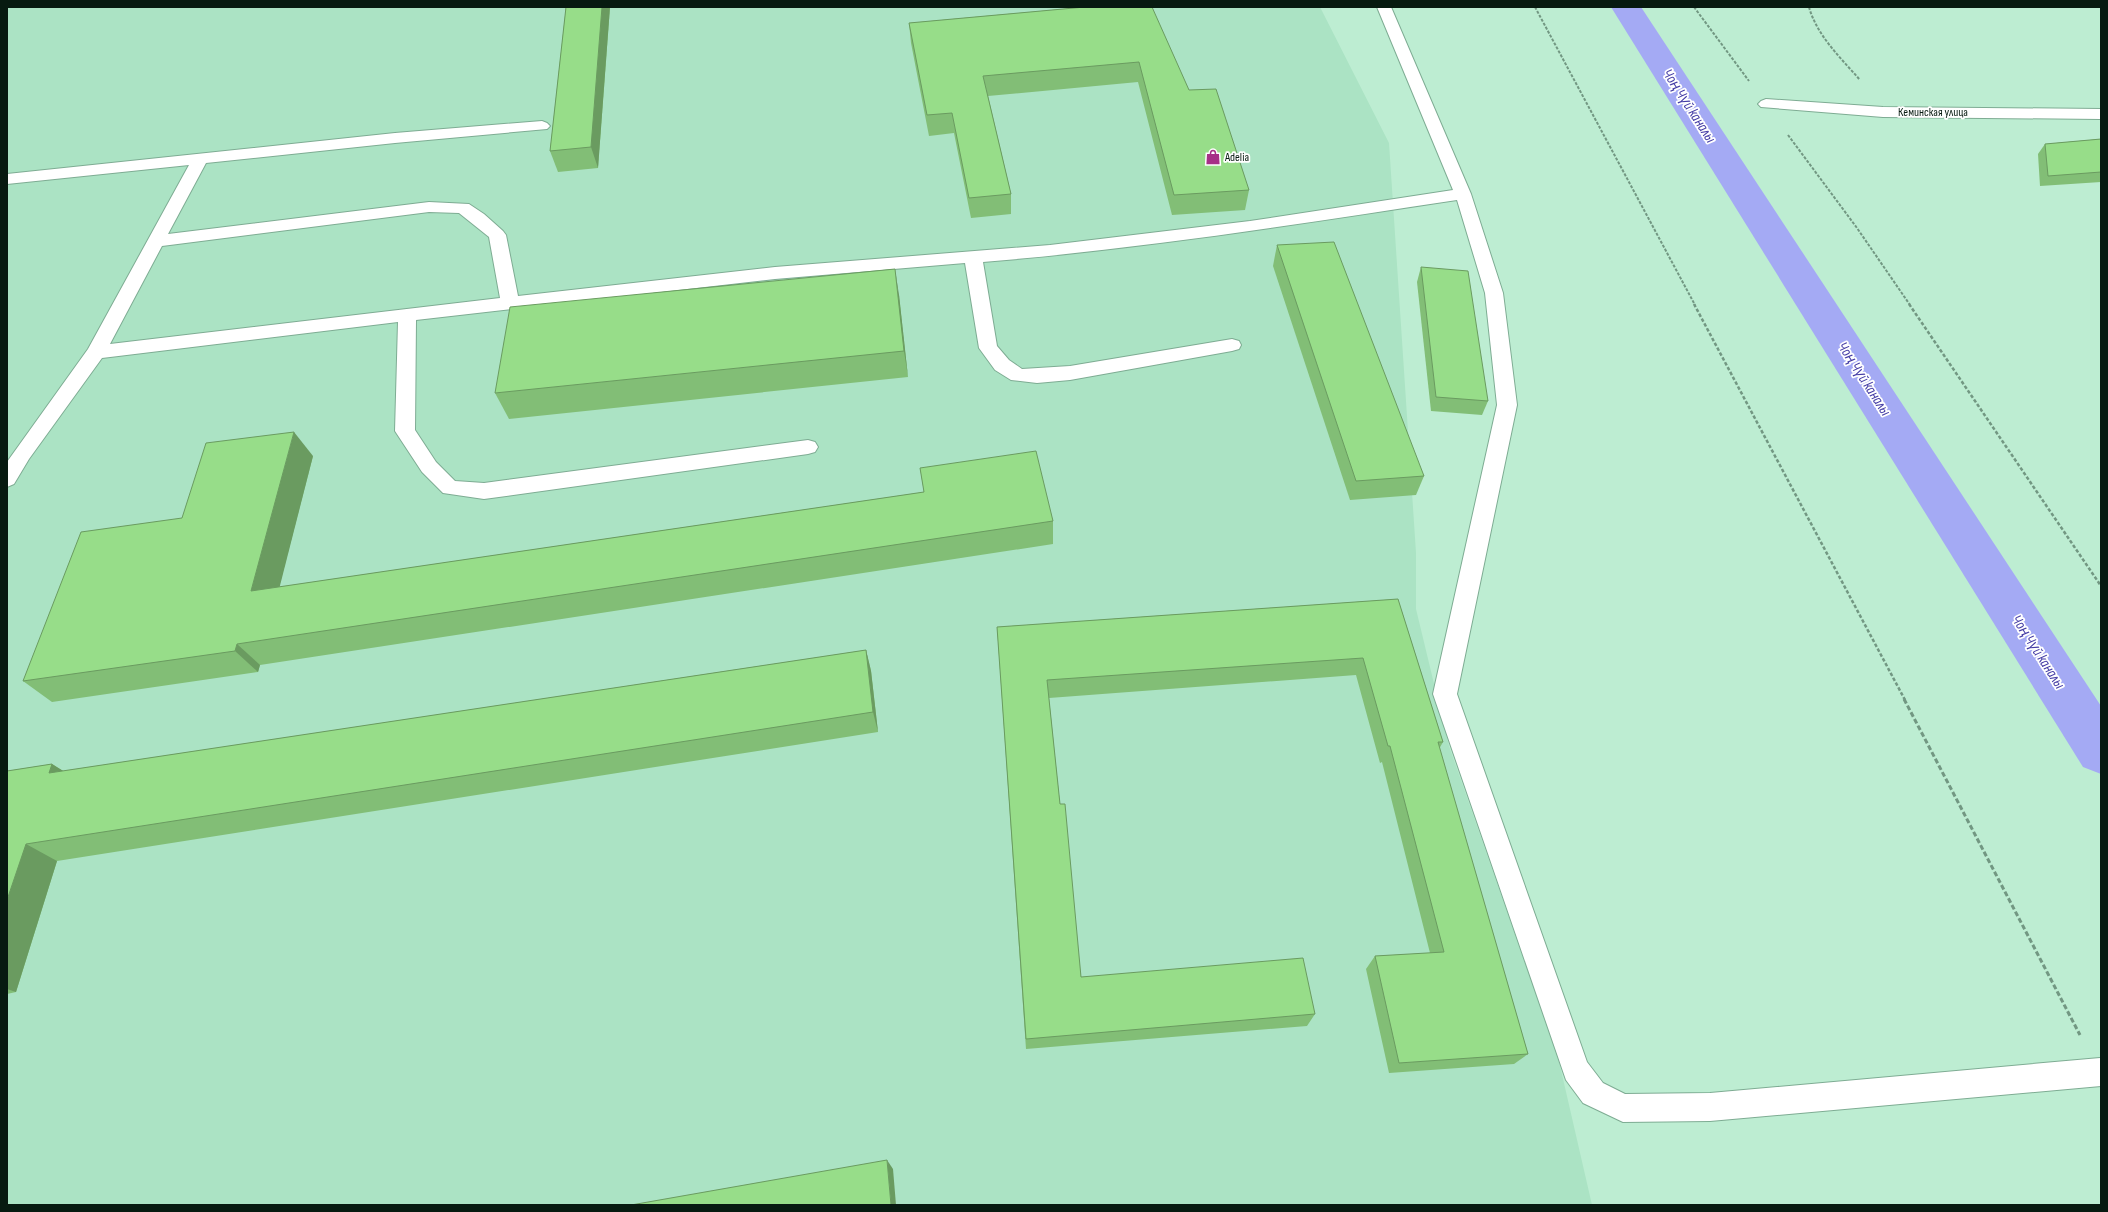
<svg xmlns="http://www.w3.org/2000/svg" width="2108" height="1212" viewBox="0 0 2108 1212" font-family="'Sofia Sans Condensed',sans-serif">
	<style>
		.built { fill: #abe3c4 }
		.lines { fill: none; stroke-linecap: round; stroke-linejoin: round }
		.canal { fill: #a4aaf4; fill-rule: evenodd }
		.minor-casing { stroke: #7eac93; stroke-width: 2 }
		.path-far2 { stroke: #729782; stroke-width: 2; stroke-dasharray: 3 1.5; stroke-linecap: butt }
		.path-far1 { stroke: #729782; stroke-width: 2.5; stroke-dasharray: 3.5 2; stroke-linecap: butt }
		.path { stroke: #729782; stroke-width: 3; stroke-dasharray: 5 2.5; stroke-linecap: butt }
		.minor { fill: #fff; fill-rule: evenodd }
		.wall { fill: #82be76 }
		.shaded-wall { fill: #6a9b60 }
		.building { fill: #97dd89; stroke: #6a9b60 }
		.labels { text-anchor: middle; dominant-baseline: central; stroke-width: 3.5; stroke-linejoin: round; paint-order: stroke }
		.far-street-label { font-size: 12px; fill: #071a10; stroke: #fff }
		.far-poi-label { font-size: 12px; fill: #071a10; stroke: #fff; text-anchor: start }
		.water-label { font-size: 15px; font-style: italic; fill: #443ca5; stroke: #fff }
	</style>
	<rect width="100%" height="100%" fill="#bdedd2"/>
	<path class="built" d="M 7,7 L 1320,7 L 1389,143 L 1416,553 L 1416,609 L 1449,746 L 1558,1057 L 1592,1205 L 7,1205 Z"/>
	<g class="lines">
		<path class="canal" d="M 1611,7 L 1641,7 L 2101,706 L 2101,774 L 2083,767 Z"/>
		<g class="minor-casing">
			<g id="minor">
				<path d="M 1377,7 L 1391,7 L 1471,194 L 1503,293 L 1517,405 L 1457,694 L 1587,1062 L 1603,1083 L 1625,1094 L 1710,1093 L 2100,1058 L 2101,1086 L 1710,1121 L 1623,1122 L 1583,1103 L 1566,1080 L 1433,694 L 1497,405 L 1485,293 L 1457,200 C 1299,224 1141,249 983,262 L 997,346 L 1009,360 L 1022,369 L 1070,366 L 1232,339 L 1239,341 L 1241,345 L 1239,349 L 1232,351 L 1070,380 L 1037,383 L 1011,380 L 995,370 L 979,348 L 965,263 L 775,279 L 416,320 L 415,430 L 436,462 L 455,481 L 484,483 L 808,440 L 815,442 L 818,447 L 815,452 L 808,454 L 484,499 L 443,493 L 422,472 L 395,431 L 398,322 L 102,358 L 29,459 L 14,484 L 7,487 L 7,462 L 88,349 L 189,165 L 7,184 L 7,174 L 395,133 L 542,121 L 547,123 L 550,126 L 547,129 L 395,143 L 206,163 L 168,234 L 429,202 L 469,204 L 484,214 L 503,231 L 506,235 L 518,296 L 775,267 L 1050,245 L 1250,221 L 1453,190 ZM 429,212 L 459,213 L 489,237 L 500,298 L 110,344 L 162,246 Z"/>
				<path d="M 1766,99 L 1883,107 L 2101,109 L 2101,119 L 1883,117 L 1761,107 L 1758,104 L 1761,101 Z"/>
			</g>
		</g>
		<g class="path-far2">
			<path d="M 1535,7 L 1695,305"/>
			<path d="M 1694,7 L 1749,81"/>
			<path d="M 1809,7 C 1817,36 1841,58 1860,80"/>
			<path d="M 1788,135 L 1857,228 L 1910,305"/>
		</g>
		<g class="path-far1">
			<path d="M 1694,304 L 1905,700"/>
			<path d="M 1909,304 L 2101,586"/>
		</g>
		<path class="path" d="M 1904,699 L 2080,1035"/>
		<use href="#minor" class="minor"/>
	</g>
	<g class="wall">
		<path d="M 566,7 L 610,7 L 598,168 L 558,172 L 550,151 Z"/>
		<path d="M 1085,7 L 1189,90 L 1249,190 L 1245,210 L 1172,215 L 1138,82 L 988,96 L 1011,194 L 1011,214 L 971,218 L 954,133 L 929,136 L 911,43 L 909,23 Z"/>
		<path d="M 2101,139 L 2101,182 L 2040,186 L 2038,154 L 2045,144 Z"/>
		<path d="M 1277,245 L 1424,476 L 1416,495 L 1350,500 L 1273,266 Z"/>
		<path d="M 1421,267 L 1488,401 L 1482,415 L 1431,411 L 1417,282 Z"/>
		<path d="M 899,295 L 908,377 L 509,419 L 495,393 Z"/>
		<path d="M 313,456 L 279,587 L 924,492 L 920,468 L 1053,521 L 1053,544 L 260,665 L 258,672 L 52,702 L 23,681 L 182,518 Z"/>
		<path d="M 1398,599 L 1443,742 L 1439,749 L 1528,1054 L 1514,1064 L 1389,1073 L 1366,969 L 1375,956 L 1430,953 L 1382,762 L 1380,763 L 1356,675 L 1049,698 L 1060,804 L 1081,977 L 1315,1014 L 1307,1026 L 1026,1049 L 997,627 Z"/>
		<path d="M 866,650 L 871,671 L 878,732 L 57,861 L 16,992 L 7,994 L 7,771 L 52,764 L 63,771 Z"/>
	</g>
	<g class="shaded-wall">
		<path d="M 602,7 L 610,7 L 598,168 L 591,147 Z"/>
		<path d="M 895,269 L 899,295 L 908,377 L 904,351 Z"/>
		<path d="M 294,432 L 313,456 L 273,613 L 251,591 Z"/>
		<path d="M 237,644 L 260,665 L 258,672 L 235,651 Z"/>
		<path d="M 866,650 L 871,671 L 878,732 L 873,712 Z"/>
		<path d="M 52,764 L 81,782 L 49,773 Z"/>
		<path d="M 26,844 L 57,861 L 16,992 L 7,989 L 7,900 Z"/>
		<path d="M 887,1160 L 893,1169 L 896,1205 L 891,1205 Z"/>
	</g>
	<g class="building">
		<path d="M 566,7 L 602,7 L 591,147 L 550,151 Z"/>
		<path d="M 1085,7 L 1152,7 L 1189,90 L 1216,89 L 1249,190 L 1174,195 L 1139,62 L 983,76 L 1011,194 L 969,198 L 952,113 L 927,115 L 909,23 Z"/>
		<path d="M 2101,139 L 2101,172 L 2048,176 L 2045,144 Z"/>
		<path d="M 1334,242 L 1424,476 L 1356,481 L 1277,245 Z"/>
		<path d="M 1421,267 L 1468,271 L 1488,401 L 1436,397 Z"/>
		<path d="M 895,269 L 904,351 L 495,393 L 510,307 Z"/>
		<path d="M 294,432 L 251,591 L 924,492 L 920,468 L 1036,451 L 1053,521 L 237,644 L 235,651 L 23,681 L 81,532 L 182,518 L 206,443 Z"/>
		<path d="M 1398,599 L 1443,742 L 1438,742 L 1528,1054 L 1399,1063 L 1375,956 L 1444,952 L 1390,746 L 1388,746 L 1363,658 L 1047,680 L 1060,804 L 1065,804 L 1081,977 L 1303,958 L 1315,1014 L 1026,1039 L 997,627 Z"/>
		<path d="M 866,650 L 873,712 L 26,844 L 7,900 L 7,771 L 52,764 L 49,773 Z"/>
		<path d="M 887,1160 L 891,1205 L 631,1205 Z"/>
	</g>
	<defs>
		<g id="shop-bare" transform="scale(1.2)"><path d="M-5-2.5h2.3a2.7 3.5 0 0 1 5.4 0H5L5.5 6h-11ZM-1.5-2.5h3a1.5 2.3 0 0 0-3 0Z" fill="#a62f87" stroke="#fff" stroke-width="2.5" paint-order="stroke"/></g>
	</defs>
	<g fill-rule="evenodd">
		<use href="#shop-bare" x="1213" y="157"/>
	</g>
	<g class="labels">
		<g class="far-street-label">
			<text x="1933" y="112">Кеминская улица</text>
		</g>
		<g class="far-poi-label">
			<text x="1225" y="157">Adelia</text>
		</g>
		<g class="water-label">
			<text transform="translate(1689 106) rotate(57)">Чоң Чүй каналы</text>
			<text transform="translate(1864 379) rotate(57)">Чоң Чүй каналы</text>
			<text transform="translate(2038 652) rotate(57)">Чоң Чүй каналы</text>
		</g>
	</g>
	<rect width="2108" height="1212" fill="none" stroke="#071a10" stroke-width="16"/>
</svg>
